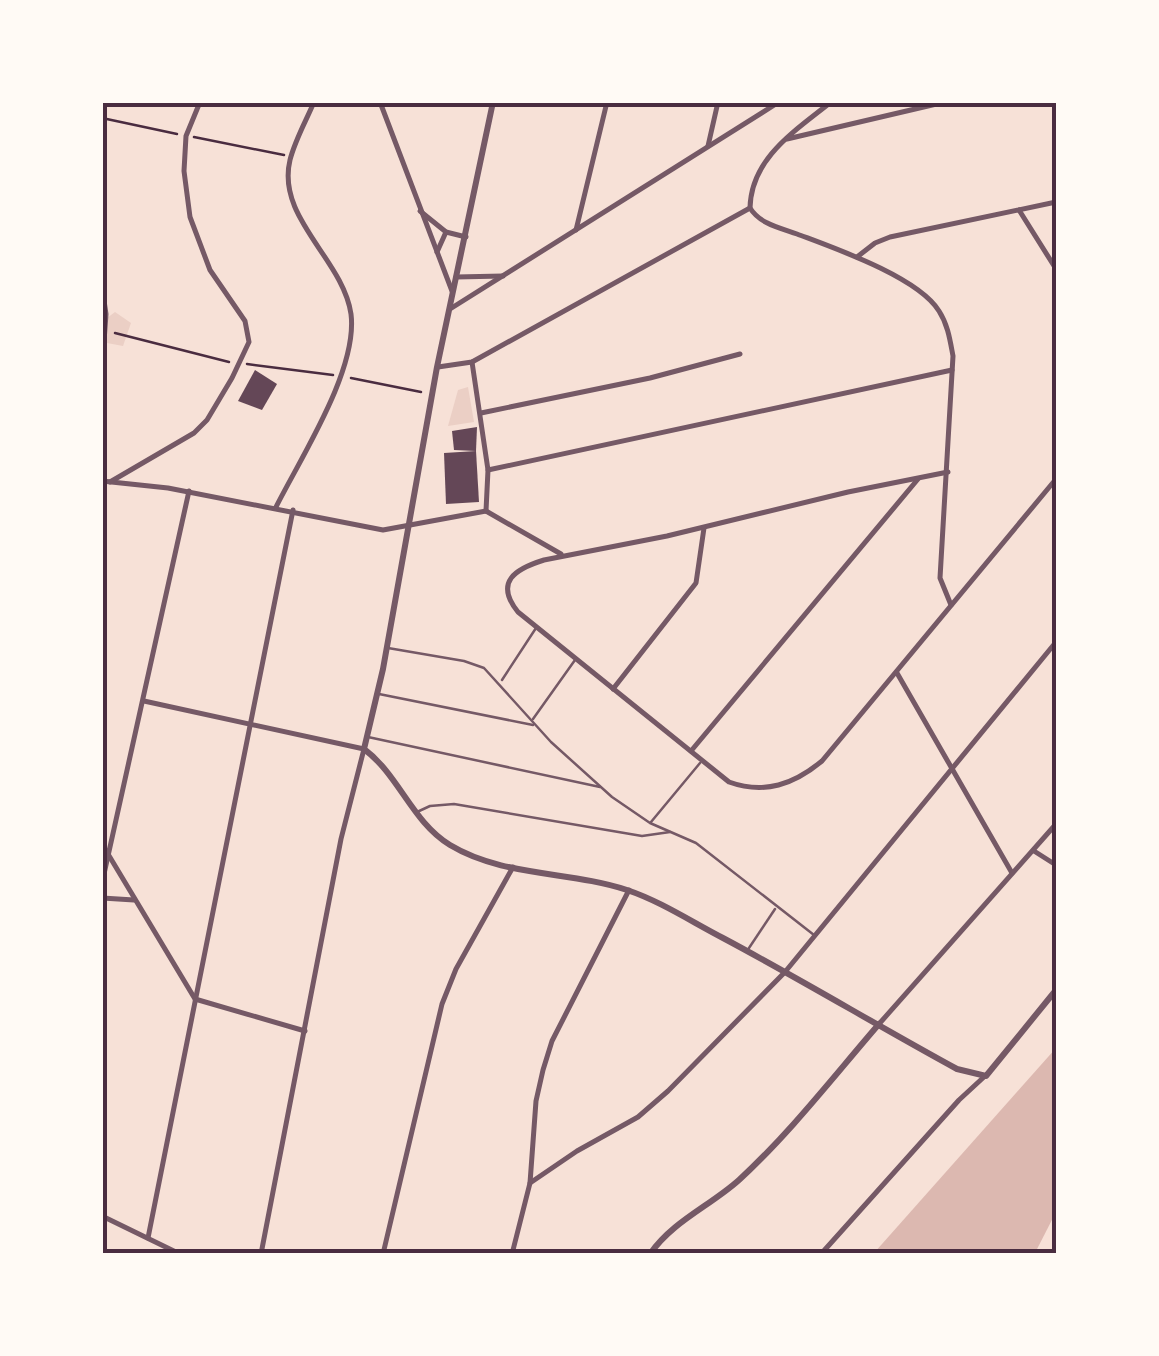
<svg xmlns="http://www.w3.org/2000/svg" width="1159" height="1356" viewBox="0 0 1159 1356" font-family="'Roboto Condensed',sans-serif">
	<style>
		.green { fill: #ebcfc5 }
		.water { fill: #dcb8b0 }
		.building { fill: #644757 }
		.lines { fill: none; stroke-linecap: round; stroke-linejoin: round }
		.path { stroke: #4a2c40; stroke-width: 2.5 }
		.service { stroke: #755966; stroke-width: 2.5 }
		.minor { stroke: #755966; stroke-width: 5 }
		.tertiary { stroke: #755966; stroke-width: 6 }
		.neatline { fill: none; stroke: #4a2c40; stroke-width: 4 }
	</style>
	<rect width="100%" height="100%" fill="#f7e1d7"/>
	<g class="green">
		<path d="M 115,312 L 131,323 L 123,346 L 107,343 L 107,318 Z"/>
		<path d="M 468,387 L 474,422 L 448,426 L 458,390 Z"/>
	</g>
	<path class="water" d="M 1056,1048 L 1056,1212 L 1035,1253 L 874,1253 Z"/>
	<g class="building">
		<path d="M 255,370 L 277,384 L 262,410 L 238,401 Z"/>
		<path d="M 477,427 L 476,451 L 454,450 L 452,431 Z"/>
		<path d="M 476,451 L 479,502 L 446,504 L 444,453 Z"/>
	</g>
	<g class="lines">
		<g class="path">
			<path d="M 102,118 L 177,134"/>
			<path d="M 194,137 L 284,155"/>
			<path d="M 115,333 L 229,362"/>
			<path d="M 247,364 L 333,375"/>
			<path d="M 351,378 L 421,392"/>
		</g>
		<g class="service">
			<path d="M 388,648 L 464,661 L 484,668 L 551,742 L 612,797 L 650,823 L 696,843 L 814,935"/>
			<path d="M 502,680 L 536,628"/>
			<path d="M 379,694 L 533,725"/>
			<path d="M 533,719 L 575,660"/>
			<path d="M 368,737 L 600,787"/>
			<path d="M 417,812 L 430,806 L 454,804 L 642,836 L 670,832"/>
			<path d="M 651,822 L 700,763"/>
			<path d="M 749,948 L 775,909"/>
		</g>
		<g class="minor">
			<path d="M 380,102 L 452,291"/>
			<path d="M 831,102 C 795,131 751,158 750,208 C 760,224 780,228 797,234 C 834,248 918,277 939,311 C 948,325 950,340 953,356 L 940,578 L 951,605"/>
			<path d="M 787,139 L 945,102"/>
			<path d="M 708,146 L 718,102"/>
			<path d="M 1019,210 L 1056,269"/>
			<path d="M 420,211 L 446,232 L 466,237"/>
			<path d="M 576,230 L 607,102"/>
			<path d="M 437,252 L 446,232"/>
			<path d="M 857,257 L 875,243 L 890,237 L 1056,202"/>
			<path d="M 456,277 L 503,276"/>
			<path d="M 102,287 L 106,314 L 102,369"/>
			<path d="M 450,309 L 779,102"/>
			<path d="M 472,362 L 488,470 L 486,511"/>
			<path d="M 438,367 L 472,362 L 750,208"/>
			<path d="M 481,413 L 650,378 L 740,354"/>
			<path d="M 488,470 L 952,370"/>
			<path d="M 948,472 L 848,492 L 667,536 L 544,560 C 515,569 494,582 518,612 L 729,782 C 765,795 794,784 822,761 L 1056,479"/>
			<path d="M 102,481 L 168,488 L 383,530 L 486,511"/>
			<path d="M 110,482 L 194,433 L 207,420 L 232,378 L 249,342 L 245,321 L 210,270 L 190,217 L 184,171 L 186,136 L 200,102"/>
			<path d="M 276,507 C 301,457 358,370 351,314 C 343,259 276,218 290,160 C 295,140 306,121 314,102"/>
			<path d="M 486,511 L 561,554"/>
			<path d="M 897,673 L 1012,873"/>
			<path d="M 613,689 L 696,583 L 704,528"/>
			<path d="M 144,701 L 364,749 L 341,839 L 261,1254"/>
			<path d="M 691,751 L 918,479"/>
			<path d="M 102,844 L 195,999 L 305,1031"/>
			<path d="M 1034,851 L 1056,865"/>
			<path d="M 102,883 L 189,491"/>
			<path d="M 102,898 L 134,900"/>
			<path d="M 879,1024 L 1056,824"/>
			<path d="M 530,1183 L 577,1151 L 638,1117 L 668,1091 L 785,972 L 1056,642"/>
			<path d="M 102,1216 L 180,1254"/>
			<path d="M 148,1238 L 293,510"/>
			<path d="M 383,1254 L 442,1004 L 456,969 L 513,867"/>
			<path d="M 512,1254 L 530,1183 L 536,1101 L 543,1070 L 552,1041 L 629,890"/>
			<path d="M 821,1254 L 959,1100 L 985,1076"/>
		</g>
		<g class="tertiary">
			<path d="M 493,102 L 437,367 L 383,669 L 364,749 C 399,775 412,822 450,845 C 503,877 570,871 627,890 C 660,901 692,922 723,938 C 802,980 878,1026 957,1069 L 986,1076 L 1056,990"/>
			<path d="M 650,1254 C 673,1221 710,1206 739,1180 C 790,1133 834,1076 879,1024"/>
		</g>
	</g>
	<rect width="1159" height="1356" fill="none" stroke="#fffaf5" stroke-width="210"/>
	<rect x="105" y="105" width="949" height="1146" class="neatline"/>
</svg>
